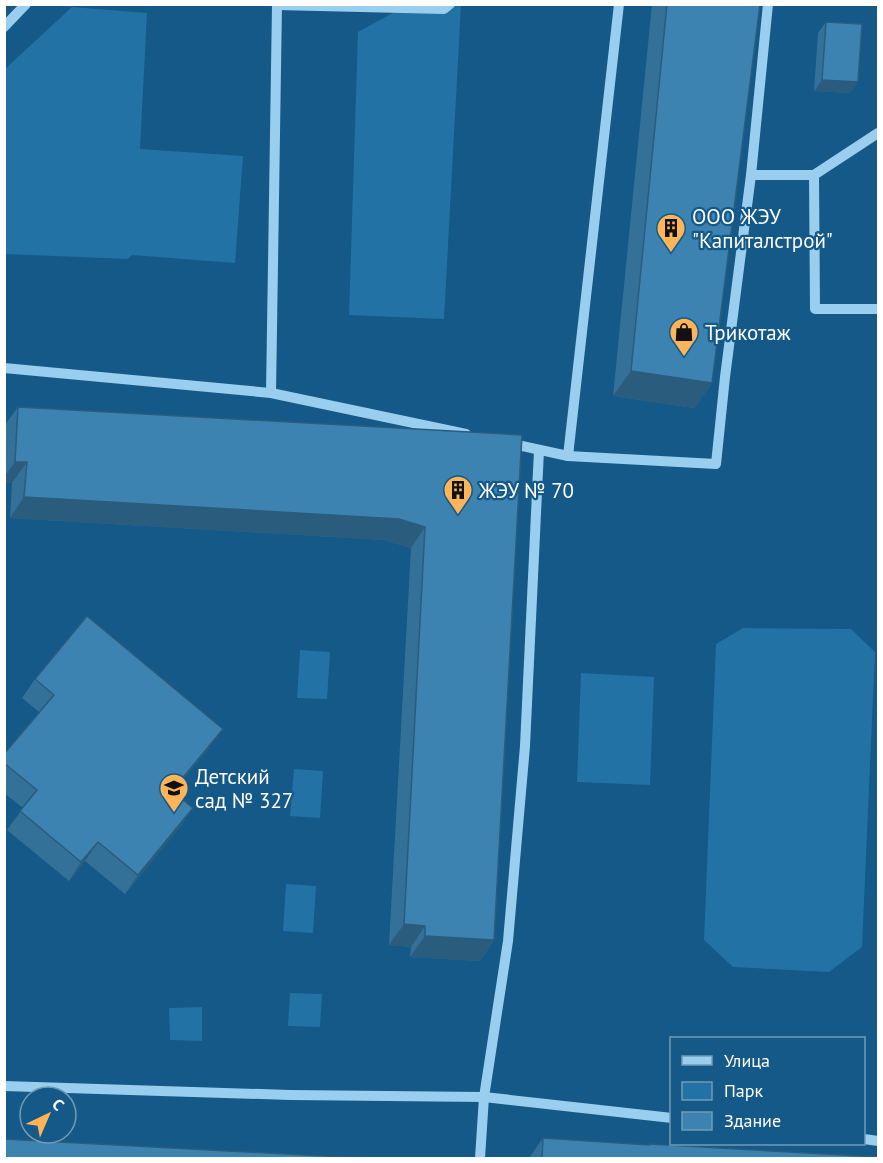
<svg xmlns="http://www.w3.org/2000/svg" width="883" height="1163" viewBox="0 0 883 1163" font-family="'PT Sans',sans-serif">
	<style>
		.green { fill: #2372a5 }
		.lines { fill: none; stroke-linecap: round; stroke-linejoin: round }
		.minor { stroke: #99ceef; stroke-width: 10 }
		.wall { fill: #347199 }
		.shaded-wall { fill: #2a5c7d }
		.building { fill: #3c83b2; stroke: #2a5c7d; stroke-width: 1.5 }
		.labels { text-anchor: middle; dominant-baseline: central; stroke-width: 4.5; stroke-linejoin: round; paint-order: stroke }
		.poi-label { font-size: 21px; fill: #fff; stroke: #145987; text-anchor: start }
	</style>
	<rect width="100%" height="100%" fill="#145987"/>
	<g class="green">
		<path d="M 407,5 L 461,5 L 444,319 L 349,315 L 358,32 Z"/>
		<path d="M 72,7 L 147,13 L 140,149 L 243,156 L 235,263 L 132,255 L 128,259 L 5,254 L 5,69 Z"/>
		<path d="M 743,628 L 851,629 L 875,652 L 862,947 L 829,972 L 733,967 L 704,940 L 716,644 Z"/>
		<path d="M 300,650 L 330,652 L 327,699 L 297,698 Z"/>
		<path d="M 581,673 L 654,677 L 650,785 L 577,782 Z"/>
		<path d="M 294,769 L 323,771 L 320,818 L 290,816 Z"/>
		<path d="M 286,884 L 316,886 L 313,933 L 283,931 Z"/>
		<path d="M 290,993 L 322,994 L 320,1027 L 288,1026 Z"/>
		<path d="M 202,1007 L 202,1041 L 170,1040 L 169,1008 Z"/>
	</g>
	<g class="lines">
		<g class="minor">
			<path d="M 277,5 L 444,9 L 450,4"/>
			<path d="M 4,27 L 26,4"/>
			<path d="M 751,175 L 814,175 L 815,309 L 878,309"/>
			<path d="M 814,175 L 878,133"/>
			<path d="M 4,368 L 271,393 L 466,434"/>
			<path d="M 271,393 L 277,4"/>
			<path d="M 508,443 L 568,456 L 716,464 L 725,377 L 751,175 L 768,4"/>
			<path d="M 568,456 L 619,4"/>
			<path d="M 4,1086 L 290,1095 L 484,1097 L 672,1118"/>
			<path d="M 864,1139 L 878,1141"/>
			<path d="M 480,1158 L 484,1097 L 508,941 L 525,746 L 539,450"/>
		</g>
	</g>
	<g class="wall">
		<path d="M 652,4 L 760,4 L 712,383 L 694,408 L 613,396 Z"/>
		<path d="M 826,22 L 858,82 L 850,93 L 814,91 L 818,33 Z"/>
		<path d="M 18,407 L 522,435 L 494,940 L 480,961 L 410,957 L 411,947 L 389,945 L 411,548 L 384,540 L 10,518 L 12,483 L 4,483 L 4,426 Z"/>
		<path d="M 35,679 L 210,747 L 173,792 L 193,808 L 180,827 L 125,894 L 85,861 L 69,881 L 7,830 L 23,808 L 4,793 L 4,754 L 39,712 L 22,698 Z"/>
		<path d="M 543,1138 L 648,1145 L 649,1144 L 879,1158 L 529,1158 Z"/>
	</g>
	<g class="shaded-wall">
		<path d="M 822,80 L 858,82 L 850,93 L 814,91 Z"/>
		<path d="M 631,371 L 712,383 L 694,408 L 613,396 Z"/>
		<path d="M 15,462 L 27,462 L 12,483 L 4,483 L 4,477 Z"/>
		<path d="M 24,497 L 399,519 L 425,527 L 411,548 L 384,540 L 10,518 Z"/>
		<path d="M 223,729 L 210,747 L 159,810 L 172,791 Z"/>
		<path d="M 193,808 L 180,827 L 125,894 L 138,875 Z"/>
		<path d="M 98,842 L 85,861 L 69,881 L 81,862 Z"/>
		<path d="M 404,924 L 425,926 L 411,947 L 389,945 Z"/>
		<path d="M 425,936 L 494,940 L 480,961 L 410,957 Z"/>
	</g>
	<g class="building">
		<path d="M 667,4 L 760,4 L 712,383 L 631,371 Z"/>
		<path d="M 826,22 L 862,24 L 858,82 L 822,80 Z"/>
		<path d="M 18,407 L 522,435 L 494,940 L 425,936 L 425,926 L 404,924 L 425,527 L 399,519 L 24,497 L 27,462 L 15,462 Z"/>
		<path d="M 87,616 L 223,729 L 172,791 L 193,808 L 138,875 L 98,842 L 81,862 L 20,811 L 37,790 L 4,763 L 4,754 L 54,695 L 35,679 Z"/>
		<path d="M 543,1138 L 649,1145 L 649,1144 L 879,1157 L 879,1158 L 542,1158 Z"/>
		<path d="M 4,1139 L 361,1158 L 4,1158 Z"/>
	</g>
	<defs>
		<g id="building-pin" transform="scale(1.5)"><path d="M0 17L-7.5 6A9.5 9.5 0 1 1 7.5 6Z" fill="#ffb457" stroke="#145987"/><path d="M-4-6H4V6H1V3H-1V6H-4ZM-2.5-4.3h1.7v1.8h-1.7ZM.8-4.3h1.7v1.8H.8ZM-2.5-1h1.7V.8h-1.7ZM.8-1h1.7V.8H.8Z" fill="#111"/></g>
		<g id="shop-pin" transform="scale(1.5)"><path d="M0 17L-7.5 6A9.5 9.5 0 1 1 7.5 6Z" fill="#ffb457" stroke="#145987"/><path d="M-5-2.5h2.3a2.7 3.5 0 0 1 5.4 0H5L5.5 6h-11ZM-1.5-2.5h3a1.5 2.3 0 0 0-3 0Z" fill="#111"/></g>
		<g id="school-pin" transform="scale(1.5)"><path d="M0 17L-7.5 6A9.5 9.5 0 1 1 7.5 6Z" fill="#ffb457" stroke="#145987"/><path d="M0-5L7-2L0 1L-7-2ZM-4 1L0 2.5L4 1V4Q0 6-4 4Z" fill="#111"/></g>
	</defs>
	<g fill-rule="evenodd">
		<use href="#building-pin" x="671" y="228"/>
		<use href="#shop-pin" x="684" y="332"/>
		<use href="#building-pin" x="458" y="490"/>
		<use href="#school-pin" x="174" y="788"/>
	</g>
	<g class="labels">
		<g class="poi-label">
			<text x="692" y="216">ООО ЖЭУ<tspan x="692" dy="24">"Капиталстрой"</tspan></text>
			<text x="705" y="332">Трикотаж</text>
			<text x="479" y="490">ЖЭУ № 70</text>
			<text x="195" y="776">Детский<tspan x="195" dy="24">сад № 327</tspan></text>
		</g>
	</g>
	<rect width="883" height="1163" fill="none" stroke="#ffffff" stroke-width="12"/>
	<rect x="670" y="1037" width="195" height="108" fill="#145987" stroke="#729bb7" stroke-width="1.5"/>
	<rect x="682" y="1056" width="30" height="9" fill="#99ceef" stroke="#729bb7" stroke-width="1.5"/>
	<text x="724" y="1067" font-size="18" fill="#ffffff">Улица</text>
	<rect x="682" y="1082" width="30" height="18" fill="#2372a5" stroke="#729bb7" stroke-width="1.5"/>
	<text x="724" y="1097" font-size="18" fill="#ffffff">Парк</text>
	<rect x="682" y="1112" width="30" height="18" fill="#3c83b2" stroke="#729bb7" stroke-width="1.5"/>
	<text x="724" y="1127" font-size="18" fill="#ffffff">Здание</text>
	<g transform="translate(48 1115) rotate(44)"><circle r="28" fill="#145987" stroke="#729bb7" stroke-width="1.5"/>
	<path d="M0-4.5L10 22L0 15L-10 22Z" fill="#ffb457"/>
	<text y="-9" font-size="16" font-weight="bold" text-anchor="middle" fill="#ffffff">С</text>
	</g>
</svg>
